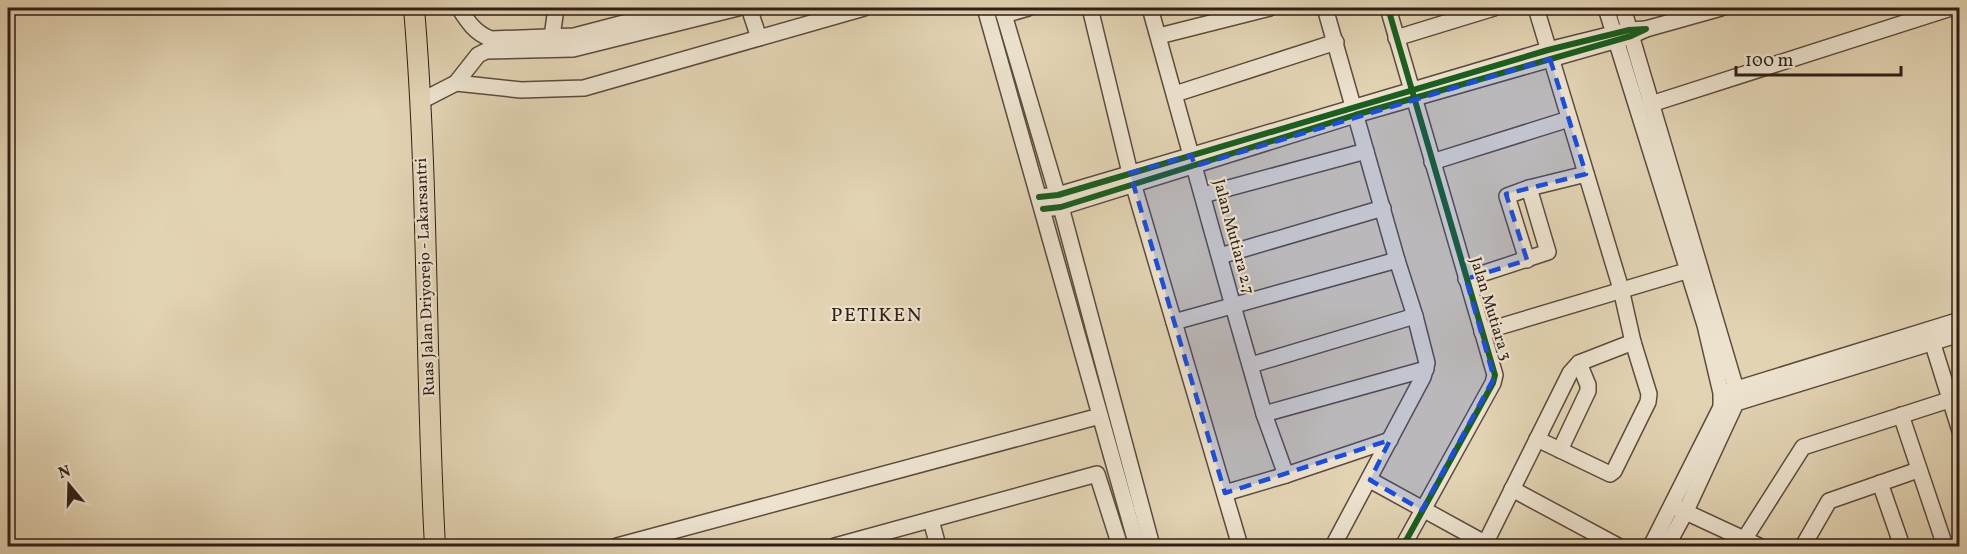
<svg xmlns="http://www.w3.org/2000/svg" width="1967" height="554" viewBox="0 0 1967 554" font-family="Vollkorn,serif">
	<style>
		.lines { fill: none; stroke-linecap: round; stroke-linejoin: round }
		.minor-casing { stroke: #5c4b3e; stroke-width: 18 }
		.major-casing { stroke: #2f1e17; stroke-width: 22 }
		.minor { stroke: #ece2ce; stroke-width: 15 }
		.major { stroke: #e2d3b3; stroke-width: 20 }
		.cycleway-casing { stroke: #ece2ce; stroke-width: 10 }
		.cycleway { stroke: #1b5e20; stroke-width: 6 }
		.marked { fill: #1d4ed8; fill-opacity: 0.2; stroke: #1d4ed8; stroke-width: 4.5; stroke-dasharray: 12 8; stroke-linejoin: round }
		.labels { text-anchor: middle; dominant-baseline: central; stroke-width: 4.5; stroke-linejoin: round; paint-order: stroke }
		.street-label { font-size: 16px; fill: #2f1e17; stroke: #ece2ce }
		.quarter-label { font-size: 20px; letter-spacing: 1.5px; fill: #2f1e17; stroke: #ece2ce }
	</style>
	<rect width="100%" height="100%" fill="#e2d3b3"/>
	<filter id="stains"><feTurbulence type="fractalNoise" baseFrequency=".00333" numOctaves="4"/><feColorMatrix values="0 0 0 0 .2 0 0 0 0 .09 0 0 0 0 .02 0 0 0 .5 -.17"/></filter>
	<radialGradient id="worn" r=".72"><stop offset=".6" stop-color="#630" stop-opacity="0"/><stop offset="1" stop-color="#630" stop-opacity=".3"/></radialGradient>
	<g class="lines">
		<g class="minor-casing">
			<g id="minor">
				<path d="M 459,8 C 468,22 475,33 491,39 L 574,36 L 681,8"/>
				<path d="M 749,8 L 759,38"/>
				<path d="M 985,8 L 1137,546"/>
				<path d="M 1002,8 L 1061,207 L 1152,546"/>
				<path d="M 1090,8 L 1130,173 L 1240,546"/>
				<path d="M 1150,8 L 1233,306 L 1264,414 L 1286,475"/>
				<path d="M 1325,8 L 1397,260 L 1415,316 L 1427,363 L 1423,377 L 1333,546"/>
				<path d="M 1388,8 L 1495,375 L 1493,383 L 1403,546"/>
				<path d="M 1536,8 L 1621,289 L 1633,342 L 1649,394 L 1648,402 L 1614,471 L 1610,474 L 1537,439"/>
				<path d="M 1606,8 L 1705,325 L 1721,393 L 1721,407 L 1651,546"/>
				<path d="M 1623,8 L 1736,389 L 1736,403 L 1721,407"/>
				<path d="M 1004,15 L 1028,8"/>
				<path d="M 1646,29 L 1721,8"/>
				<path d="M 1159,36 L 1270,8"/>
				<path d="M 552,37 L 556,8"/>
				<path d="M 1396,38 L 1494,8"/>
				<path d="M 456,83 L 521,90 L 584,88 L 864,8"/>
				<path d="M 1175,94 L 1336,42"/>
				<path d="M 421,101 L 456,83 L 478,55 L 486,51 L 573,49 L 738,8"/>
				<path d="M 1651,104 L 1951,8"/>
				<path d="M 1432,162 L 1569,119"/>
				<path d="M 1203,195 L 1366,151"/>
				<path d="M 1039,197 L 1058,195 L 1548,50 L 1629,30 L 1646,29 L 1631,36 L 1355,115 L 1061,207 L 1043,209"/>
				<path d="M 1220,256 L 1383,208"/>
				<path d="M 1527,260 L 1507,196 L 1529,188 L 1586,174"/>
				<path d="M 1466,279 L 1548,252 L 1529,188"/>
				<path d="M 1174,322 L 1397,260"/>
				<path d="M 1482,332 L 1696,268"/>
				<path d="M 1930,335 L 1960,431"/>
				<path d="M 1251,365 L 1415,316"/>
				<path d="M 1727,392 L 1960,320"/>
				<path d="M 1264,414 L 1426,369"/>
				<path d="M 1901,415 L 1945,546"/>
				<path d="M 1560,450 L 1588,391 L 1588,385 L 1579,363"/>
				<path d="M 1370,480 L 1490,546"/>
				<path d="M 1880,483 L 1902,546"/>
				<path d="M 1512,489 L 1618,546"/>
				<path d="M 1225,493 L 1286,475 L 1390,440"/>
				<path d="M 1677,508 L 1759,546"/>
				<path d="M 931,520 L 938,546"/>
				<path d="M 1485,544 L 1570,373 L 1579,363 L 1633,342"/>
				<path d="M 617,546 L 1100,416"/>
				<path d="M 835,546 L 1097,474 L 1120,546"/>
				<path d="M 1667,546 L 1685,513 L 1736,403 L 1960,334"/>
				<path d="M 1740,546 L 1803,447 L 1949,400"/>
				<path d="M 1803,546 L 1829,501 L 1918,470"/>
			</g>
		</g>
		<g class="major-casing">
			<path id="major" d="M 414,8 C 429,187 425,367 435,546"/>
		</g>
		<use href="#minor" class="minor"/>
		<use href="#major" class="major"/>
		<g class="cycleway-casing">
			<g id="cycleway">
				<path d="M 1388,8 L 1495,375 L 1493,383 L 1403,546"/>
				<path d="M 1039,197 L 1058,195 L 1548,50 L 1629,30 L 1646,29 L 1631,36 L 1355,115 L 1061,207 L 1043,209"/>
			</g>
		</g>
		<use href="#cycleway" class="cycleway"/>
	</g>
	<path class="marked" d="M 1550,59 L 1586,174 L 1506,194 L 1527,260 L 1466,279 L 1494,378 L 1422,510 L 1370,480 L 1390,440 L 1225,493 L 1130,173 L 1191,155 L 1195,166 Z"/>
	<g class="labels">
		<g class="street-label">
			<text transform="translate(1233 237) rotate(75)">Jalan Mutiara 2.7</text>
			<text transform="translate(426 277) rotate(-92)">Ruas Jalan Driyorejo - Lakarsantri</text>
			<text transform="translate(1490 309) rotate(73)">Jalan Mutiara 3</text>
		</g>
		<g class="quarter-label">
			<text x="877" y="316">PETIKEN</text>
		</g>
	</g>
	<rect width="1967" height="554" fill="none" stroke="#e2d3b3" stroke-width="30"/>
	<rect x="9" y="9" width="1949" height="536" fill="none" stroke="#2f1e17" stroke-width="3"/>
	<rect x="15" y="15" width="1937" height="524" fill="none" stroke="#2f1e17" stroke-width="1.5"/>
	<g transform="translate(69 485) rotate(341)" stroke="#ece2ce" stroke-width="4.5" paint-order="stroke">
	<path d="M0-4.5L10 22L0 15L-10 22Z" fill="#2f1e17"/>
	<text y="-9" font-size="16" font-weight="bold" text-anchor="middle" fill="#2f1e17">N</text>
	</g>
	<path d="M1736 66v9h165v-9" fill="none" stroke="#2f1e17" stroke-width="3"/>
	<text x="1745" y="66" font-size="18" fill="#2f1e17" stroke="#ece2ce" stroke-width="4.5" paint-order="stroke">100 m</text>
	<rect width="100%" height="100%" filter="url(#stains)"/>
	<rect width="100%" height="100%" fill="url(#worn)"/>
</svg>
